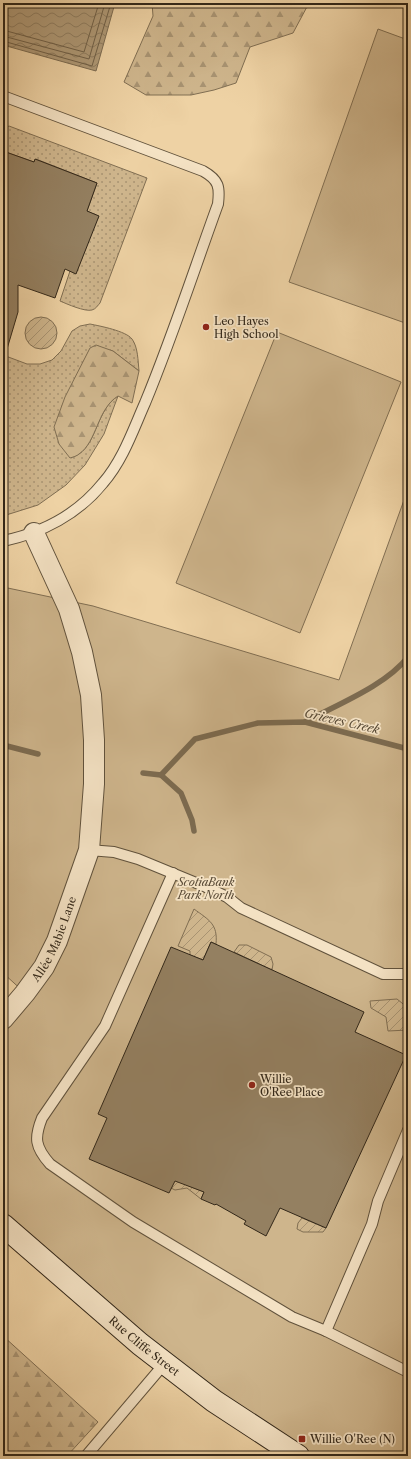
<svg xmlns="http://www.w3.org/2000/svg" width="411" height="1459" viewBox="0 0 411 1459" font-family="'Libre Caslon Text',serif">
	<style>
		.grass { fill: url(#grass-dots); stroke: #806e52 }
		.forest { fill: url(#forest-firs); stroke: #806e52 }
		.park { fill: #ceb58c; stroke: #806e52 }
		.garden { fill: url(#garden-furrows); stroke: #806e52 }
		.water { fill: url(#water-waves); stroke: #7c6b50 }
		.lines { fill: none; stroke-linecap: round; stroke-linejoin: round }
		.shore { stroke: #706047; stroke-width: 1 }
		.stream { stroke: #7c6b50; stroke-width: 5.5 }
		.building { fill: #948061; stroke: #322719 }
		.service-casing { stroke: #61523c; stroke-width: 12 }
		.minor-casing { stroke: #61523c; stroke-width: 22 }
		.secondary-casing { stroke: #322719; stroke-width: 24 }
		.service { stroke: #f4e2c4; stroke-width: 10 }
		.minor { stroke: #f4e2c4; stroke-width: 20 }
		.secondary { stroke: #f4e2c4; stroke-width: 22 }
		.poi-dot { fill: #8f2418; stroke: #f4e2c4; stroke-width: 1.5 }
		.labels { text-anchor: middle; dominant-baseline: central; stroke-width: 3.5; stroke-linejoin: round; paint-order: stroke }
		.poi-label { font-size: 11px; fill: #322719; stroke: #f4e2c4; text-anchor: start }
		.park-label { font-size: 11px; font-style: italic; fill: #594a36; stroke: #f4e2c4 }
		.street-label { font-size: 11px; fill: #322719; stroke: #f4e2c4 }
		.water-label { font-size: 12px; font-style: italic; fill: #574935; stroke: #f4e2c4 }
	</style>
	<defs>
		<pattern id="grass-dots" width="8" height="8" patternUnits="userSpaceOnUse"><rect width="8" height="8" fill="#ceb58c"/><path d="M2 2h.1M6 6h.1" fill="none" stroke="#a89372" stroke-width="1.8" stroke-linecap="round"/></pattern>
		<pattern id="forest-firs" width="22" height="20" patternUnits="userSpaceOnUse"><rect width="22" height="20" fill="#ceb58c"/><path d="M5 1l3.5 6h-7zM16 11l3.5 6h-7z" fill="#a89372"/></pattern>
		<pattern id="garden-furrows" width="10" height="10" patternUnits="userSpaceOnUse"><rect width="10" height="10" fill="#ceb58c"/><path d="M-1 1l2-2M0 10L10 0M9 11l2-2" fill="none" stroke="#a89372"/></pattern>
		<pattern id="water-waves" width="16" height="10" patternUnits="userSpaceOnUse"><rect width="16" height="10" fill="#ae9875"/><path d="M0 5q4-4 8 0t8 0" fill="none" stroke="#8e7c5f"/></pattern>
	</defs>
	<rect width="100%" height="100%" fill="#eed2a4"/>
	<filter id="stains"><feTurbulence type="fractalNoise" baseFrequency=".005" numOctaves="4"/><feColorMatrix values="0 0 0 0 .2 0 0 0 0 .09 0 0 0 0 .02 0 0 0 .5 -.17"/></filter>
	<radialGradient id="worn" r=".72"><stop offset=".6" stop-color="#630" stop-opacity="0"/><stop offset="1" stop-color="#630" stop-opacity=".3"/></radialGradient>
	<g class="grass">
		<path d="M 9,126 L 147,178 L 100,303 C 98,305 96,309 92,310 C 85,312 67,304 60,301 L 70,271 L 76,273 L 98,216 L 87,211 L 97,183 L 36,159 L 34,162 L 3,151 L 3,129 Z"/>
		<path d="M 90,324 C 100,326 126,331 132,339 C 138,347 138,361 139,371 L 113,351 L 90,349 L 84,361 L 71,458 C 73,457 77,455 79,454 C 97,442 97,409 118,396 L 104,434 L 85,465 L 66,485 L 38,505 L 3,516 L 3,355 L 27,364 L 40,364 L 52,360 L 61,351 L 72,331 L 80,326 Z"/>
	</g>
	<g class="forest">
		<path d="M 152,3 L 309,3 L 293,33 L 250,47 L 236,83 L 214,90 L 191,95 L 146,95 L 124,82 L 153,16 Z"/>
		<path d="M 96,345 L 113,351 L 139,371 L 132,403 L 118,396 C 97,409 97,442 79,454 C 77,456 73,457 70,458 L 59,444 L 54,427 L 65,397 L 90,348 Z"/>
		<path d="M 3,1336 L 98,1422 L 67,1456 L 3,1456 Z"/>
	</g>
	<g class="park">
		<path d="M 378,29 L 408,40 L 408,324 L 289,282 Z"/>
		<path d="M 277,332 L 401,382 L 300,633 L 176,583 Z"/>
		<path d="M 408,489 L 408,1456 L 304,1456 L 295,1453 L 3,1225 L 3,1019 L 25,993 L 3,973 L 3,587 L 93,606 L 339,680 Z"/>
	</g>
	<g class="garden">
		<circle cx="41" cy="333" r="16"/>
		<path d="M 194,909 C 209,920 218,924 216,944 L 211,942 L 203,960 L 190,955 L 190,951 L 178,946 Z"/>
		<path d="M 239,945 L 247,945 L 271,957 L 273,964 L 272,970 L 234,952 Z"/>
		<path d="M 397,999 L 408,1008 L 408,1030 L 388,1031 L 386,1017 L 371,1008 L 370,1001 Z"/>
		<path d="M 174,1180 L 204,1192 L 201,1199 L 187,1188 L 175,1190 L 171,1188 Z"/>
		<path d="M 302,1218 L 326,1228 L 323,1232 L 303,1232 L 297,1229 L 298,1223 Z"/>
	</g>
	<path class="water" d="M 3,3 L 115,3 L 96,71 L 3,45 Z"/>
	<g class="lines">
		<g class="shore">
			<path d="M 3,30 L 84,52 L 99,3"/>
			<path d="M 3,36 L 89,59 L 105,3"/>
			<path d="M 3,41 L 92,66 L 111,3"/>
		</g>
		<g class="stream">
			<path d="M 305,722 C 338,704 385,686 408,657"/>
			<path d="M 3,745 L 38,754"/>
			<path d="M 143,773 L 161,775 L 195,739 L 258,723 L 305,722 L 408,749"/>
			<path d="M 161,775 L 181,793 L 192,820 L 194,831"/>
		</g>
	</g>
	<g class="building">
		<path d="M 3,151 L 34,162 L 35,159 L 97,183 L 87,211 L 99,216 L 76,274 L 65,269 L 55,298 L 18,285 L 18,312 L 7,349 L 3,349 Z"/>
		<path d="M 211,942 L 364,1012 L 355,1032 L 406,1055 L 326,1228 L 280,1208 L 266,1236 L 244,1224 L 246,1221 L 216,1204 L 215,1205 L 201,1199 L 204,1192 L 175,1181 L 169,1193 L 89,1159 L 107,1118 L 98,1114 L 171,947 L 203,960 Z"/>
	</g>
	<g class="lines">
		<g class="service-casing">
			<g id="service">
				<path d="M 3,96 L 203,171 C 219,180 220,187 218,204 C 194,270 172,338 145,403 C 133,430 123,460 103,483 C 78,514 42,533 3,541"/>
				<path d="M 89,850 L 114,852 L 138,859 L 206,887 L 227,897 L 241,908 L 383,974 L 405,974 L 408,975"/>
				<path d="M 173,873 L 105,1026 L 42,1118 C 34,1138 35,1147 50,1164 L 133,1222 L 292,1317 L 326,1331 L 408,1372"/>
				<path d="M 326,1331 L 372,1224 L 378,1201 L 408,1130"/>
				<path d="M 86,1456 L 165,1363"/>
			</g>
		</g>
		<g class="minor-casing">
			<g id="minor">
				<path id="s1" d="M 3,1019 L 25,993 L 44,967 L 57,941 L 89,850 L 94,784 L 94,740 L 91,695 L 82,652 L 69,609 L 34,533"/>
			</g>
		</g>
		<g class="secondary-casing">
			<g id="secondary">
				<path id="s2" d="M 3,1225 L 140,1344 L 214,1401 L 298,1456"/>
			</g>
		</g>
		<use href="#service" class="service"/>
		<use href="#minor" class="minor"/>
		<use href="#secondary" class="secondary"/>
	</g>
	<g class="poi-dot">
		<circle cx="206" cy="327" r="4"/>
		<circle cx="252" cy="1085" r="4"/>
		<rect x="298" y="1435" width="8" height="8" rx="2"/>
	</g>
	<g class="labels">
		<g class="poi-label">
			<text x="214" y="321">Leo Hayes<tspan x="214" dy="13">High School</tspan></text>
			<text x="260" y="1079">Willie<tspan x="260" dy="13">O'Ree Place</tspan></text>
			<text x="310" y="1439">Willie O'Ree (N)</text>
		</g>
		<g class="park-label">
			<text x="206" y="882">ScotiaBank<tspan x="206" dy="13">Park North</tspan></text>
		</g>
		<g class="street-label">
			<text stroke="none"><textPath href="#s1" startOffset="96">Allée Mabie Lane</textPath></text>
			<text stroke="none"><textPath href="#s2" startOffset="186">Rue Cliffe Street</textPath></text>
		</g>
		<g class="water-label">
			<text transform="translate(342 721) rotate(13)">Grieves Creek</text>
		</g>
	</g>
	<rect width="411" height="1459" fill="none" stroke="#eed2a4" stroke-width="16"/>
	<rect x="4" y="4" width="403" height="1451" fill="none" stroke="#322719" stroke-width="2"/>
	<rect x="8" y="8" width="395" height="1443" fill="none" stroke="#322719"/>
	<rect width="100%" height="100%" filter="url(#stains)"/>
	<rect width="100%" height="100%" fill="url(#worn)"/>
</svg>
